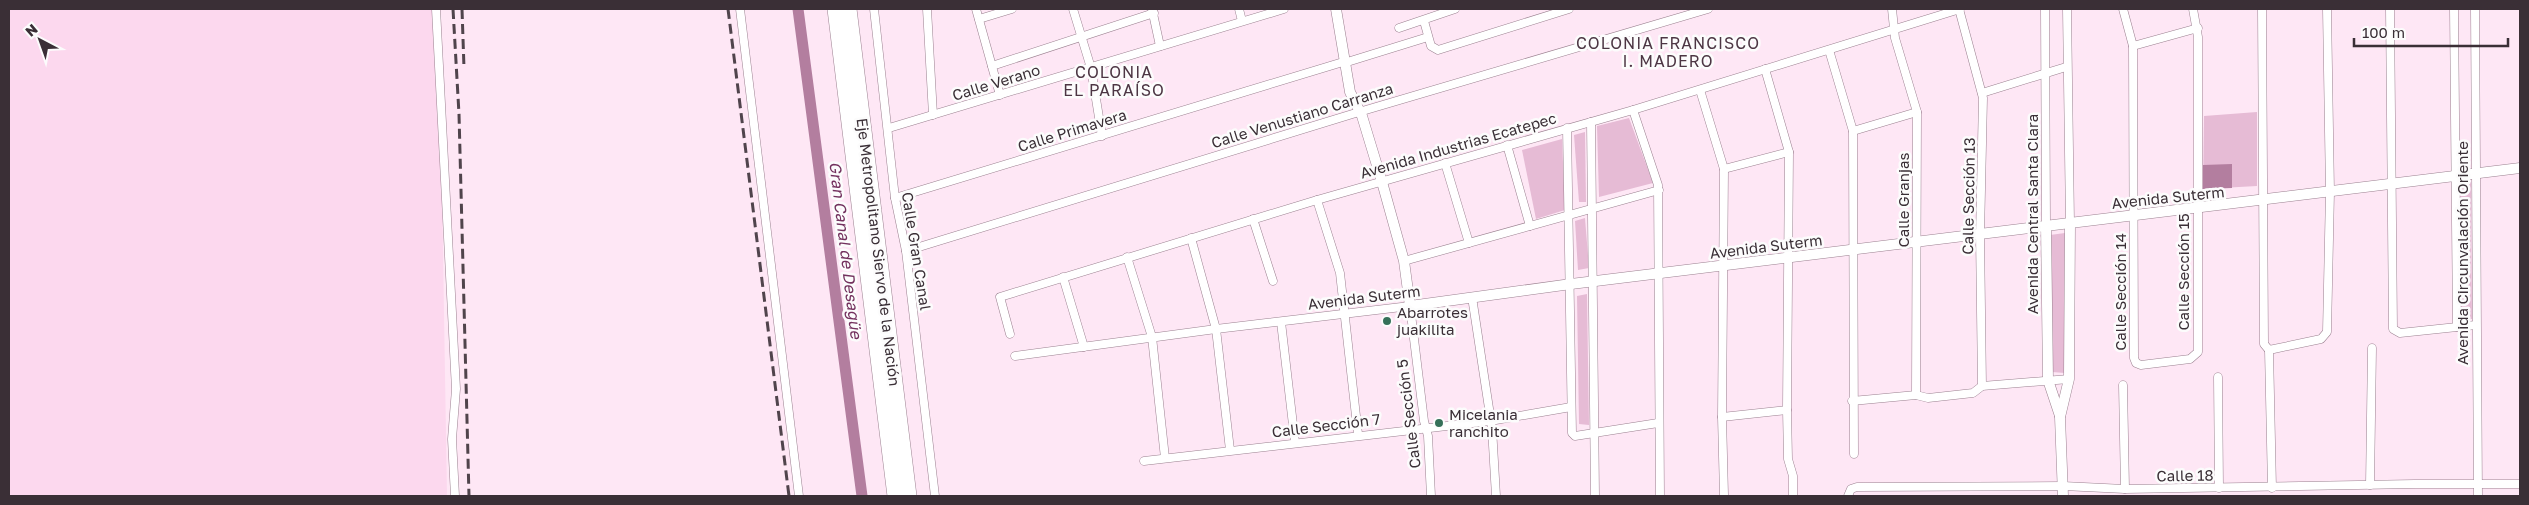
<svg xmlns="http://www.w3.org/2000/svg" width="2529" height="505" viewBox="0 0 2529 505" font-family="'Golos Text',sans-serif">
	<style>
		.built { fill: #fcd8ee }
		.green { fill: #e6bbd5 }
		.water { fill: #b37e9f }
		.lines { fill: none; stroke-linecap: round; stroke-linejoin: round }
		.canal { stroke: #b37e9f; stroke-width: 11 }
		.minor-casing { stroke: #9b8190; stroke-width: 9 }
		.tertiary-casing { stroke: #9b8190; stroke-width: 11 }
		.motorway-casing { stroke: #9b8190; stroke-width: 16 }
		.minor { stroke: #fff; stroke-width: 8 }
		.tertiary { stroke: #fff; stroke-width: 10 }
		.motorway { stroke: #fff; stroke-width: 15 }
		.rail { stroke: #50444c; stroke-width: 3; stroke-dasharray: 10 5; stroke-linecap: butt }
		.poi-dot { fill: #367059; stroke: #fcfcfc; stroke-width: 2 }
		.labels { text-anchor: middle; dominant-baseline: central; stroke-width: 5; stroke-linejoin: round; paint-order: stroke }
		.street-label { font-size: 15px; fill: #3a2f36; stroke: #fcfcfc }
		.poi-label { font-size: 15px; fill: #3a2f36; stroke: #fcfcfc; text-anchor: start }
		.neighbourhood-label { font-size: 16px; letter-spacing: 1px; fill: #4d3644; stroke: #fcfcfc }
		.water-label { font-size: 16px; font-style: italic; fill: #73315e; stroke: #fcfcfc }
	</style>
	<rect width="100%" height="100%" fill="#fee7f5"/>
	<path class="built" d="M 9,9 L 439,9 L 447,496 L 9,496 Z"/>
	<g class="green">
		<path d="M 2257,112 L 2257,186 L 2203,189 L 2204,116 Z"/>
		<path d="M 1629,118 L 1653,183 L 1599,197 L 1597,126 Z"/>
		<path d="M 1585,132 L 1586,202 L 1579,202 L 1574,135 Z"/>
		<path d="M 1562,139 L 1565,210 L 1536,219 L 1522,150 Z"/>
		<path d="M 2460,182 L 2471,182 L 2472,319 L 2461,320 Z"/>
		<path d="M 1585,218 L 1589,268 L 1578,270 L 1575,221 Z"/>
		<path d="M 2065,233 L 2065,373 L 2052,372 L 2050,235 Z"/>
		<path d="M 1587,294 L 1587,295 L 1589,425 L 1579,424 L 1577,296 Z"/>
	</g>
	<path class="water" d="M 2232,164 L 2232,188 L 2203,189 L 2203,165 Z"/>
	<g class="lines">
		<path class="canal" d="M 798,9 L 862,496"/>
		<g class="minor-casing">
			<g id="minor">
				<path d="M 436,9 L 456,389 L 452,439 L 455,496"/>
				<path d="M 740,9 L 799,496"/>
				<path d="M 874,9 L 895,198 L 906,251 L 935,496"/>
				<path d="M 927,9 L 933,115"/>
				<path d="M 976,9 L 1000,95"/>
				<path d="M 1073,9 L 1091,68 L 1102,136"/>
				<path d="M 1152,9 L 1160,46"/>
				<path d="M 1239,9 L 1242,21"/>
				<path d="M 1892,9 L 1895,38 L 1917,112 L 1916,395"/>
				<path d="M 1959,9 L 1983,98 L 1980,235 L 1982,386"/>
				<path d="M 2045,9 L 2046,226"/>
				<path d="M 2067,9 L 2070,223"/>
				<path d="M 2123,9 L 2133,46 L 2134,358 L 2136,363 L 2141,365 L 2190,359 L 2198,352 L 2198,37 L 2193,9"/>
				<path d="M 2262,9 L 2264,344 L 2269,350"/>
				<path d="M 2390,9 L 2393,329 L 2400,333 L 2476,325"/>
				<path d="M 2454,9 L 2457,327"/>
				<path d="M 2475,9 L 2478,496"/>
				<path d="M 979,19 L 1012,9"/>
				<path d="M 1424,21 L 1431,46 L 1438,50 L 1569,9"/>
				<path d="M 1399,28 L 1455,9"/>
				<path d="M 2133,46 L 2198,28"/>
				<path d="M 1829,50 L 1853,131 L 1854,454"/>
				<path d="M 1344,63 L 1428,37"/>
				<path d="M 992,66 L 1154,13"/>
				<path d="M 1765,69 L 1789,152 L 1787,410 L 1788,459 L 1793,476 L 1793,496"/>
				<path d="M 1700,90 L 1724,169 L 1722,417 L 1724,495"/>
				<path d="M 1982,93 L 2066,67"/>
				<path d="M 1633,110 L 1658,185 L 1660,496"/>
				<path d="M 1591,122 L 1595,496"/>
				<path d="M 889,128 L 1284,9"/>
				<path d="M 1567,128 L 1572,433 L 1575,436 L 1658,423"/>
				<path d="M 1853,131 L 1917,112"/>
				<path d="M 1507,145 L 1530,226"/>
				<path d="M 1445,163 L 1469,243"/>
				<path d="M 1724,169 L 1789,152"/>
				<path d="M 895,198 L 1343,62"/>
				<path d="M 1317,200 L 1340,273 L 1358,434"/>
				<path d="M 1253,219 L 1273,281"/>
				<path d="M 1191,238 L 1216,329 L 1230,450"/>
				<path d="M 906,251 L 1359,112 L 1708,9"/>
				<path d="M 1127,257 L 1152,337 L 1165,458"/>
				<path d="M 1404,261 L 1659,190"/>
				<path d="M 1063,277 L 1084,347"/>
				<path d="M 1472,297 L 1492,428 L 1496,496"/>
				<path d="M 1281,322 L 1295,442"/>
				<path d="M 1010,334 L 1000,297 L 1317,200 L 1633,110 L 1960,9"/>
				<path d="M 2269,350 L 2321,339 L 2327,332 L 2330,192 L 2327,9"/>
				<path d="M 2269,350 L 2272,488"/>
				<path d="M 1015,356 L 1216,329 L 1410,306 L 1424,421 L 1428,436 L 1431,496"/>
				<path d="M 2218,377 L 2219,488"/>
				<path d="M 2123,385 L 2125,489"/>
				<path d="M 1852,401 L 1916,395 L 1928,398 L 1973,393 L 1982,386 L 2069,379"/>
				<path d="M 1722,417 L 1787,410"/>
				<path d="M 1144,461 L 1490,421 L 1571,407"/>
				<path d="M 2370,485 L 2372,348"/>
				<path d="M 1848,496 L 1851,489 L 1857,487 L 2063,486 L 2125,489 L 2415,484 L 2520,484"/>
			</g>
		</g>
		<g class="tertiary-casing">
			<g id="tertiary">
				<path d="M 1336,9 L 1350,92 L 1362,116 L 1382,182 L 1404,261 L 1410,306 L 1571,284 L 2520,168"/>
				<path d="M 2046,226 L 2048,380 L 2060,416"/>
				<path d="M 2063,496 L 2060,417 L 2069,379 L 2070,223"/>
			</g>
		</g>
		<g class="motorway-casing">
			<g id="motorway">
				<path d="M 835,9 L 895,496"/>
				<path d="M 849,9 L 909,496"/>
			</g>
		</g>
		<use href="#minor" class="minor"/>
		<use href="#tertiary" class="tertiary"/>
		<use href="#motorway" class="motorway"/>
		<g class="rail">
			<path d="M 453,9 L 459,114 L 469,496"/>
			<path d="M 462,9 L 464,68"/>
			<path d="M 728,9 L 789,496"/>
		</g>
	</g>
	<g class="poi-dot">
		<circle cx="1387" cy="321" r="5"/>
		<circle cx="1439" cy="423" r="5"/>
	</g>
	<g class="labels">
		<g class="street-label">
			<text transform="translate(996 82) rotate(-17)">Calle Verano</text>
			<text transform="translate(1302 115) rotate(-17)">Calle Venustiano Carranza</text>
			<text transform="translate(1072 130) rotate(-17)">Calle Primavera</text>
			<text transform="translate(1458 145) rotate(-16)">Avenida Industrias Ecatepec</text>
			<text transform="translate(1968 196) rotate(-89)">Calle Sección 13</text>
			<text transform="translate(2168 197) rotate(-6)">Avenida Suterm</text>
			<text transform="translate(1903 200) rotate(-90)">Calle Granjas</text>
			<text transform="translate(2032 214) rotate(-90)">Avenida Central Santa Clara</text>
			<text transform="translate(1766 246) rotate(-7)">Avenida Suterm</text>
			<text transform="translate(917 251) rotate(81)">Calle Gran Canal</text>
			<text transform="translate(879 252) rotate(83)">Eje Metropolitano Siervo de la Nación</text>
			<text transform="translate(2462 253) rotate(-90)">Avenida Circunvalación Oriente</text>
			<text transform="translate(2183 272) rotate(-90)">Calle Sección 15</text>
			<text transform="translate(2120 292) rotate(-90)">Calle Sección 14</text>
			<text transform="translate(1364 297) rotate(-7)">Avenida Suterm</text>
			<text transform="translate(1408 414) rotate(-97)">Calle Sección 5</text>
			<text transform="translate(1326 425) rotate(-7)">Calle Sección 7</text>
			<text transform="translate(2185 475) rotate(-1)">Calle 18</text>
		</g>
		<g class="poi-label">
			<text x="1397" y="312">Abarrotes<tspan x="1397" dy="17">juakilita</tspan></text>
			<text x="1449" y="414">Micelania<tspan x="1449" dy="17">ranchito</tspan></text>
		</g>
		<g class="neighbourhood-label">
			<text x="1668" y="43">COLONIA FRANCISCO<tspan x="1668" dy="18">I. MADERO</tspan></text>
			<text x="1114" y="72">COLONIA<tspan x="1114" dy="18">EL PARAÍSO</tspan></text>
		</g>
		<g class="water-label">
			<text transform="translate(846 250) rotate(83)">Gran Canal de Desagüe</text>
		</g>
	</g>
	<rect width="2529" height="505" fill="none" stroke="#3a2f36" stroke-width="20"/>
	<g transform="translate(40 40) rotate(319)" stroke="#fcfcfc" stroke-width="4" paint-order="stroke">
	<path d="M0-4L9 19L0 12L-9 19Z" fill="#3a2f36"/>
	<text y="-8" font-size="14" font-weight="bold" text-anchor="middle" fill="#3a2f36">N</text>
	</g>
	<path d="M2354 38v8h154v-8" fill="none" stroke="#3a2f36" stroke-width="2.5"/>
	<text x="2362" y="38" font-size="15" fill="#3a2f36" stroke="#fcfcfc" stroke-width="4" paint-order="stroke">100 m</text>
</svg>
